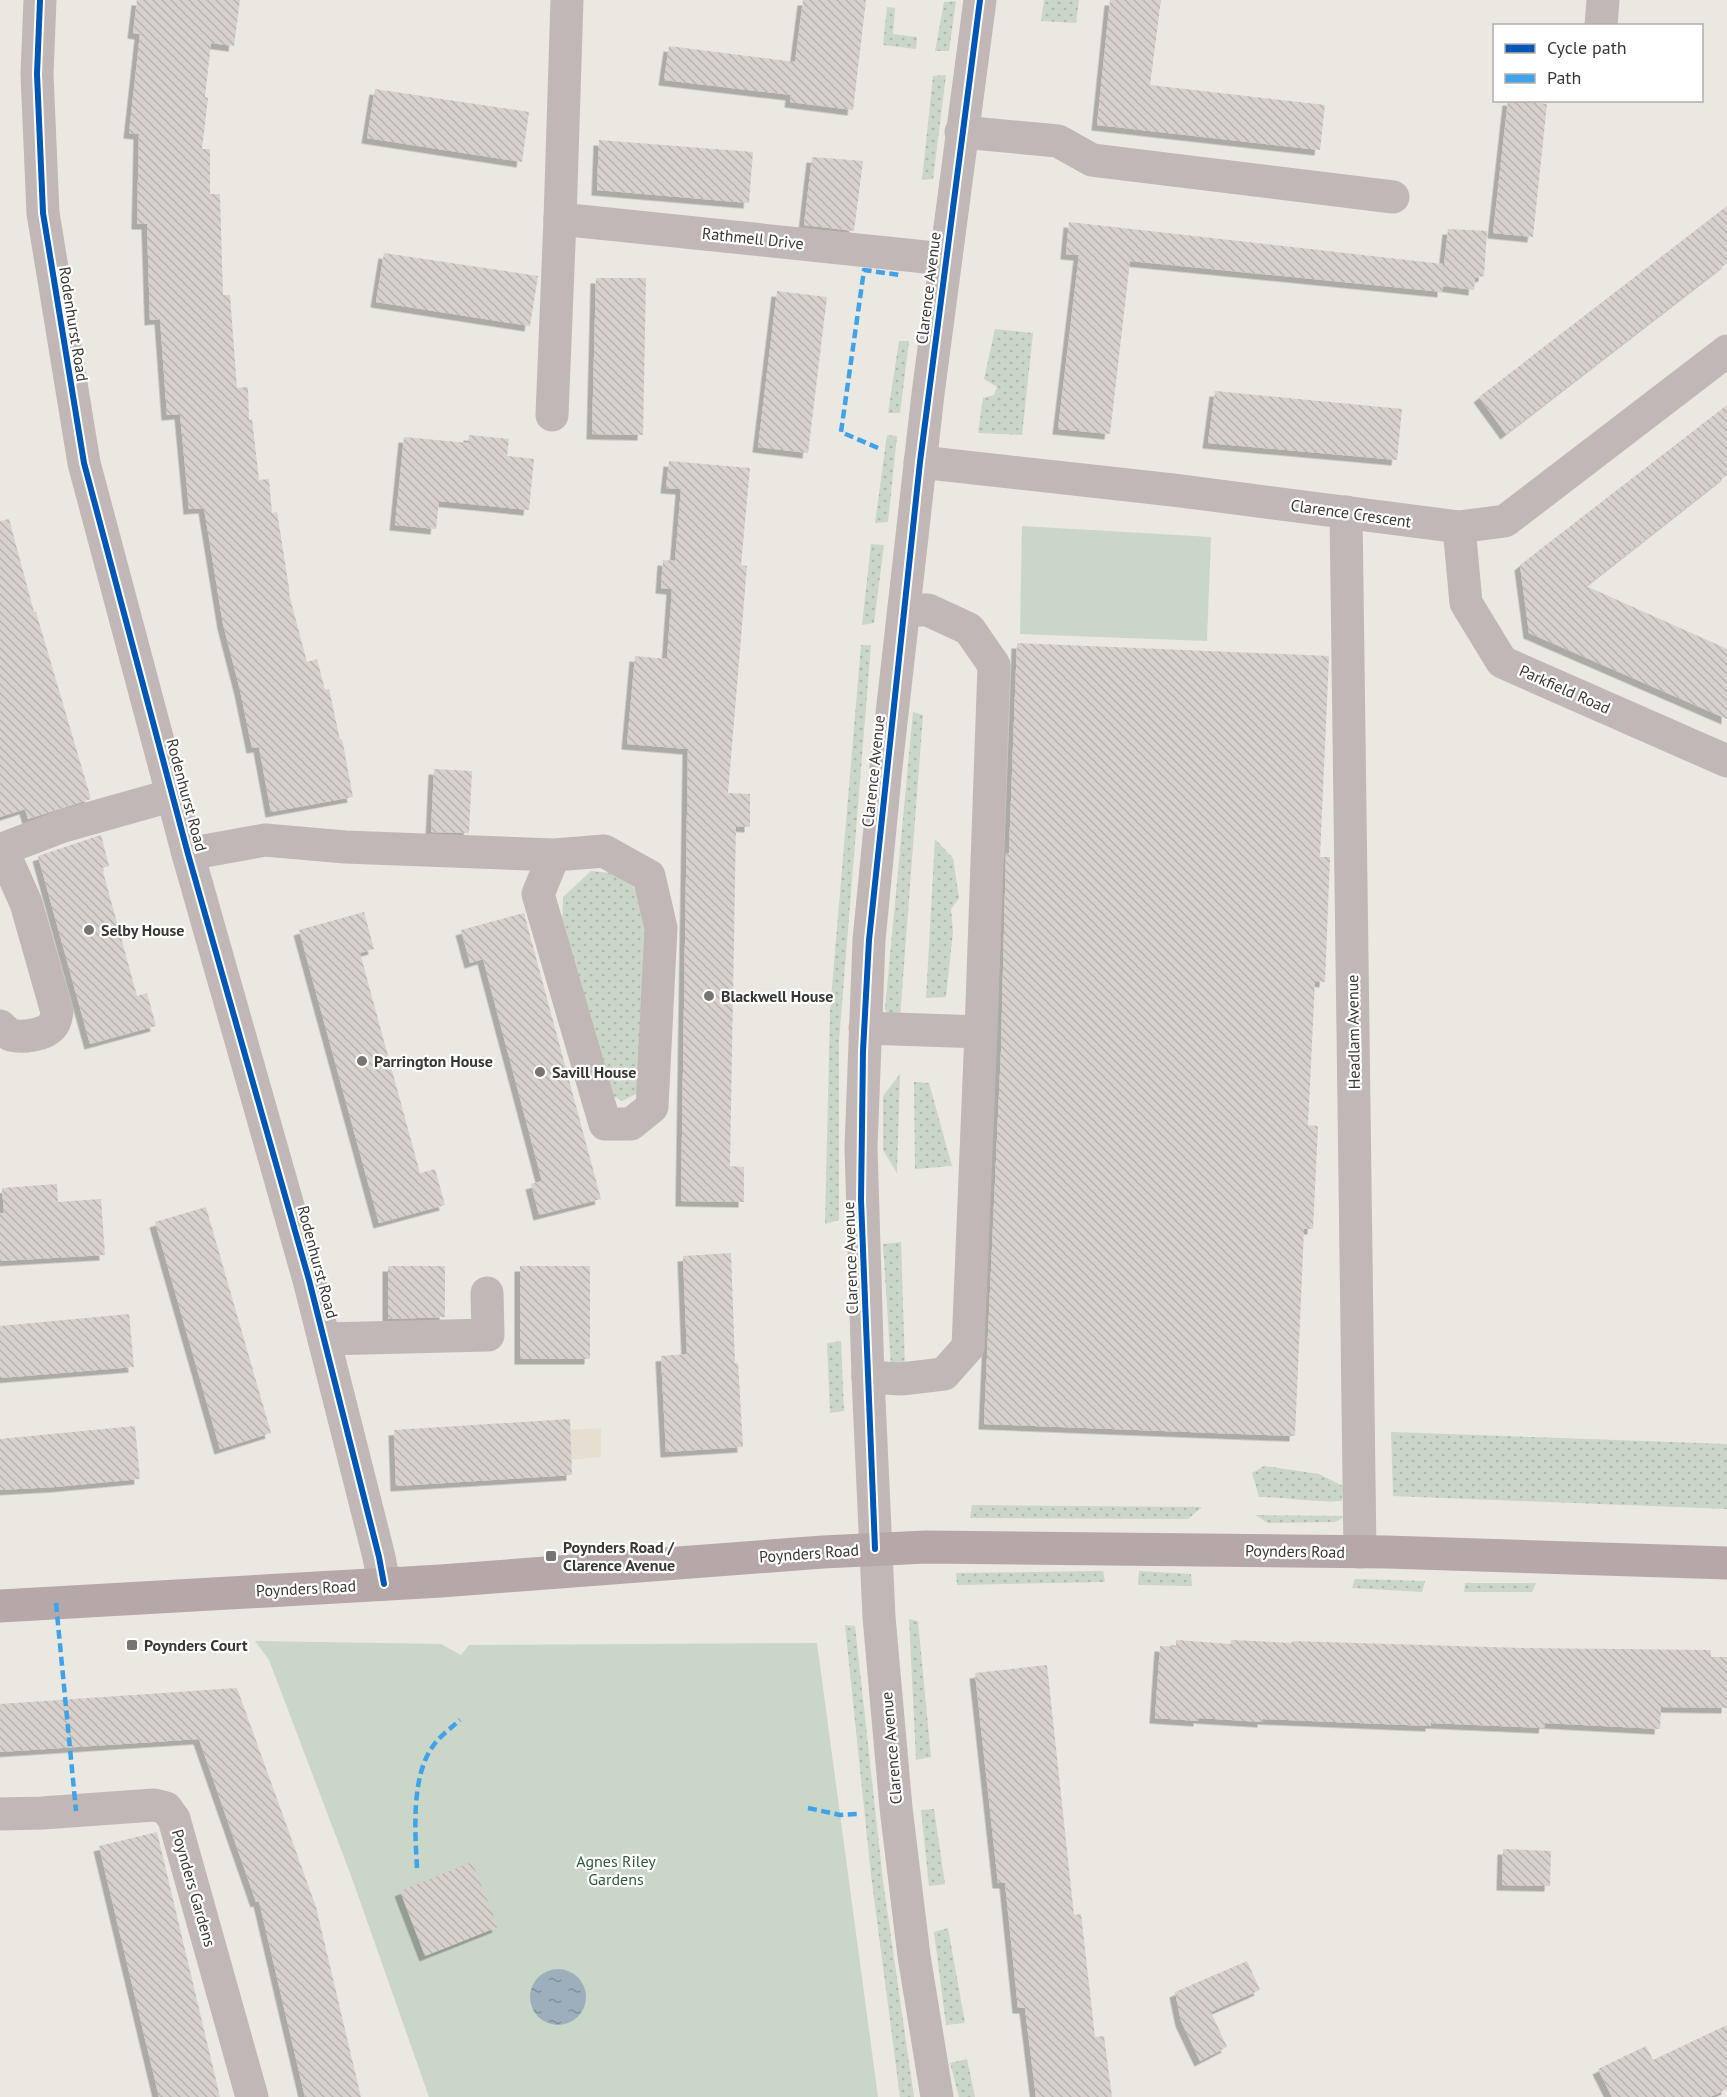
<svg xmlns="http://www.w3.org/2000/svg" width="1727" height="2097" viewBox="0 0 1727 2097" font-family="'PT Sans',sans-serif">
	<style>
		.industrial { fill: #e6dfd1 }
		.grass { fill: url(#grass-dots) }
		.green { fill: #cad6c7 }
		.water { fill: url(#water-ripples) }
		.building { fill: url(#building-back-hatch); filter: url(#shadow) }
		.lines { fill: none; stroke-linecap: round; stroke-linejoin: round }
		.minor { stroke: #c2b7b7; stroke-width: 33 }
		.trunk { stroke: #b6a7a8; stroke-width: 33 }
		.quiet { stroke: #3fa3eb; stroke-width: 4.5; stroke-dasharray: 9 4.5; stroke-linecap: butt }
		.cycleway-casing { stroke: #fff; stroke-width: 10 }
		.cycleway { stroke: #0057b8; stroke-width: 6 }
		.poi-dot { fill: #77756f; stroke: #fff; stroke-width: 2 }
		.labels { text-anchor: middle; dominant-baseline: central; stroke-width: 4.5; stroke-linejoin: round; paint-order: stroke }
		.street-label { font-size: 16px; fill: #393732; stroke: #fff }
		.poi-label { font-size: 16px; font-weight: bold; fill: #393732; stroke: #fff; text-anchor: start }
		.park-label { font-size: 16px; fill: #2f5936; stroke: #fff }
	</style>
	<defs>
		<pattern id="grass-dots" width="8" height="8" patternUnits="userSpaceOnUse" patternTransform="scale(1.5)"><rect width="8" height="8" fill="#cad6c7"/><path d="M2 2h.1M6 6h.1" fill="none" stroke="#aeb8ab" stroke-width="1.8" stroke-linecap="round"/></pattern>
		<pattern id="water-ripples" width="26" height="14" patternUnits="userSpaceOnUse" patternTransform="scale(1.5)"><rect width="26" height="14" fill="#9dafbc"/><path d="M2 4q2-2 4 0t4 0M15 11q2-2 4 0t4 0" fill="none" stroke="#818f99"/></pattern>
		<pattern id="building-back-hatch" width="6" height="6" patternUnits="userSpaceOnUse" patternTransform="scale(1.5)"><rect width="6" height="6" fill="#d7d0cb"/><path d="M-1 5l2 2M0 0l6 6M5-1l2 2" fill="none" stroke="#b9b3af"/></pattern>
		<filter id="shadow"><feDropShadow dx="-5.5" dy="5.5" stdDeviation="0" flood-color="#0004"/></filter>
	</defs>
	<rect width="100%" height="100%" fill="#eae8e1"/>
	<path class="industrial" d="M 601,1428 L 601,1457 L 571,1460 L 570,1430 Z"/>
	<g class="grass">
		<path d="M 1044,0 L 1079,0 L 1076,23 L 1041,21 Z"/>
		<path d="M 956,1 L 949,51 L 935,51 L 944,2 Z"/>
		<path d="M 887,7 L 895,8 L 893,34 L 917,37 L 916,49 L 883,45 Z"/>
		<path d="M 946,75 L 933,179 L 922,180 L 933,76 Z"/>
		<path d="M 995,329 L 1033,333 L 1022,435 L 978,433 L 983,398 L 994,395 L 997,387 L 984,379 Z"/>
		<path d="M 899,341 L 909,341 L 900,413 L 888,413 Z"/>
		<path d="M 887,435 L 897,436 L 888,522 L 875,523 Z"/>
		<path d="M 871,544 L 884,545 L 874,623 L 862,625 Z"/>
		<path d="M 861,645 L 871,645 L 839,1041 L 839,1220 L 825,1224 L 830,1011 Z"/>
		<path d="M 913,712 L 923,715 L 899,1031 L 885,1009 Z"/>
		<path d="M 935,839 L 953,858 L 959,898 L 951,909 L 953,932 L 946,997 L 926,998 Z"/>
		<path d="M 591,871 L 620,874 L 636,890 L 645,903 L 646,1089 L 622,1101 L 609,1094 L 562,934 L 563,897 Z"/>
		<path d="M 900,1074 L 897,1173 L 883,1150 L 883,1096 Z"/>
		<path d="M 914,1082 L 929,1083 L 952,1166 L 915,1169 Z"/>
		<path d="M 901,1242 L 905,1367 L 891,1368 L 883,1244 Z"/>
		<path d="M 841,1341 L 844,1411 L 830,1413 L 827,1343 Z"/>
		<path d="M 1391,1432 L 1727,1444 L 1727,1509 L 1393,1496 Z"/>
		<path d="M 1264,1466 L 1319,1474 L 1343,1486 L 1342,1501 C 1314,1503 1287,1497 1259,1497 L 1252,1473 Z"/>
		<path d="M 972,1505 L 1202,1507 L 1188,1519 L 970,1518 Z"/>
		<path d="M 1255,1515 L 1346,1516 L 1335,1522 L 1268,1523 Z"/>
		<path d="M 1103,1571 L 1105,1582 L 957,1585 L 956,1573 Z"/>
		<path d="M 1139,1571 L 1191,1574 L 1192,1586 L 1138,1585 Z"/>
		<path d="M 1355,1579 L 1425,1581 L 1422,1592 L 1352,1588 Z"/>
		<path d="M 1465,1583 L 1536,1583 L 1532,1592 L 1464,1592 Z"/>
		<path d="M 909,1619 L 918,1621 L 931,1757 L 916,1760 Z"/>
		<path d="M 845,1625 L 855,1626 L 883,1881 L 914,2097 L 900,2097 L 871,1875 Z"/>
		<path d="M 934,1809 L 945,1884 L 929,1886 L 921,1810 Z"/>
		<path d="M 948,1928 L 965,2023 L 946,2025 L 934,1932 Z"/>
		<path d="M 967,2059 L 975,2097 L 959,2097 L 950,2063 Z"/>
	</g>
	<g class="green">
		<path d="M 1022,526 L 1211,537 L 1207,641 L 1020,634 Z"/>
		<path d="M 255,1641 L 441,1644 L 461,1655 L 469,1645 L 817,1643 L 878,2097 L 429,2097 L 353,1881 L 269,1660 Z"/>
	</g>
	<circle class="water" cx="558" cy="1997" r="28"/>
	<g class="building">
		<path d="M 137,0 L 240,0 L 234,46 L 211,43 L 205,97 L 208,98 L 202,149 L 210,149 L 210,194 L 220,194 L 223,295 L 230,295 L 237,388 L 248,387 L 249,420 L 252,419 L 259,480 L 269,479 L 272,513 L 277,512 L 290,594 L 289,594 L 307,662 L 317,659 L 325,690 L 329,689 L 340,740 L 342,739 L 353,797 L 271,812 L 259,747 L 252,748 L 240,690 L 223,624 L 204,508 L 189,509 L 180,414 L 167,415 L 160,319 L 150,320 L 147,224 L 137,224 L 139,134 L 129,133 L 140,34 L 133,33 Z"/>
		<path d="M 803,0 L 866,0 L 853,110 L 790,102 L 791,95 L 664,80 L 669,46 L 795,62 Z"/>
		<path d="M 1110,0 L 1161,0 L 1150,85 L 1325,105 L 1320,150 L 1097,125 Z"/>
		<path d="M 375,89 L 529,112 L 522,162 L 367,138 Z"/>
		<path d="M 1508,100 L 1547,104 L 1533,237 L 1493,233 Z"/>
		<path d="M 599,140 L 753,152 L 749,203 L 597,190 Z"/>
		<path d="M 812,157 L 863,161 L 854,231 L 804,225 Z"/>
		<path d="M 1727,206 L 1727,263 L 1506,434 L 1479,397 Z"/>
		<path d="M 1069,222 L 1443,264 L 1443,274 L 1448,229 L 1487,231 L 1484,276 L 1475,278 L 1474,290 L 1443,286 L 1443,292 L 1130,261 L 1110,434 L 1058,429 L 1079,255 L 1066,254 Z"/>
		<path d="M 384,253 L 538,276 L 530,326 L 376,302 Z"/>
		<path d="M 596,278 L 646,278 L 643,435 L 592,434 Z"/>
		<path d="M 777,291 L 827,297 L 808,453 L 758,447 Z"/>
		<path d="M 1215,391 L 1402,409 L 1397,460 L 1208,443 Z"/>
		<path d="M 1727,405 L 1727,475 L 1586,586 L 1727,649 L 1727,719 L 1529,633 L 1520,565 Z"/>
		<path d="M 469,435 L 509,439 L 507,456 L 534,459 L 529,510 L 439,501 L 436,529 L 395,525 L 404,437 L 468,443 Z"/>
		<path d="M 669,461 L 750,468 L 741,565 L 747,566 L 728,793 L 750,794 L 750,827 L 736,826 L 730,1166 L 744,1167 L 744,1202 L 681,1201 L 688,749 L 627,744 L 635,656 L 667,659 L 672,589 L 661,588 L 663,560 L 675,561 L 681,489 L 666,488 Z"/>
		<path d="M 9,519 L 34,612 L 36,612 L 91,799 L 28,819 L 25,809 L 0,817 L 0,521 Z"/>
		<path d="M 1017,643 L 1329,656 L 1320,857 L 1330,857 L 1325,982 L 1315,981 L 1308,1125 L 1318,1126 L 1316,1168 L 1313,1229 L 1304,1229 L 1295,1436 L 984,1424 L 1001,1051 L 1006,853 L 1009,853 Z"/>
		<path d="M 434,769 L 472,771 L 469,833 L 431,832 Z"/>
		<path d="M 101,835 L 109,866 L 102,868 L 137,996 L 147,993 L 156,1026 L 90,1044 L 38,856 Z"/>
		<path d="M 364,912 L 374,949 L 360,953 L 420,1173 L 435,1169 L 445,1205 L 379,1223 L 299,930 Z"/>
		<path d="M 524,913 L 601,1199 L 539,1215 L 531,1184 L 542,1181 L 483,959 L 470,963 L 461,930 Z"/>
		<path d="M 57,1184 L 58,1202 L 101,1199 L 105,1255 L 0,1261 L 0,1213 L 4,1213 L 2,1188 Z"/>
		<path d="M 206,1207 L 271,1433 L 220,1449 L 155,1222 Z"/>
		<path d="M 731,1253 L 735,1363 L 738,1363 L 743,1447 L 666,1452 L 661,1356 L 687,1354 L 683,1256 Z"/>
		<path d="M 388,1266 L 445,1266 L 445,1317 L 388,1319 Z"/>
		<rect x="520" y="1266" width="70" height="93"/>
		<path d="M 129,1314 L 134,1367 L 0,1378 L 0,1326 Z"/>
		<path d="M 570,1419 L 572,1475 L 396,1486 L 394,1430 Z"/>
		<path d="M 135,1426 L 140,1479 L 55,1487 L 0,1490 L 0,1439 Z"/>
		<path d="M 1176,1640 L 1231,1644 L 1231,1640 L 1292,1643 L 1292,1641 L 1522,1648 L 1711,1650 L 1711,1657 L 1727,1657 L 1727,1708 L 1661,1707 L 1660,1729 L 1545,1723 L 1544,1728 L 1431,1723 L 1431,1726 L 1263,1719 L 1263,1722 L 1199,1718 L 1199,1721 L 1155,1718 L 1160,1646 L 1176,1647 Z"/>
		<path d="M 1047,1665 L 1074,1915 L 1081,1914 L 1095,2037 L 1104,2036 L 1112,2097 L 1036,2097 L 1025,2008 L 1018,2008 L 1005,1883 L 998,1883 L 975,1673 Z"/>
		<path d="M 237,1688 L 316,1907 L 361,2097 L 305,2097 L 259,1901 L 256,1902 L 199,1739 L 0,1752 L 0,1704 Z"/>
		<path d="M 157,1832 L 220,2097 L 159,2097 L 99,1846 Z"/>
		<path d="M 1503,1849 L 1551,1851 L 1550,1886 L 1502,1885 Z"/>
		<path d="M 472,1862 L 498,1927 L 425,1956 L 400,1891 Z"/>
		<path d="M 1247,1961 L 1260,1990 L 1211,2012 L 1227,2047 L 1200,2061 L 1181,2021 L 1175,1992 Z"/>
		<path d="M 1727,2025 L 1727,2089 L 1710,2097 L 1612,2097 L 1598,2069 L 1646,2046 L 1653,2060 Z"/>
	</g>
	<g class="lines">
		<g class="minor">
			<path d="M 40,0 L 37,74 L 43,213 L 84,463 L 188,854 L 309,1280 L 379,1557 L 384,1584"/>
			<path d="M 567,0 L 560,219 L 945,259"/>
			<path d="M 1601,26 L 1603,0"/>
			<path d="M 961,132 L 1058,141 L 1092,160 L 1393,197"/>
			<path d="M 552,415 L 560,219"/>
			<path d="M 920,462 L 1173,490 L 1459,527 L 1505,521 L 1727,351"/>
			<path d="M 1346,512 L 1360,1552"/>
			<path d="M 1459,527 L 1466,603 L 1502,662 L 1727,761"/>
			<path d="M 0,850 L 63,826 L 173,795"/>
			<path d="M 188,854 L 265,840 L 345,847 L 554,855 L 604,851 L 649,876 L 661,928 L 652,1107 L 631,1124 L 605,1124 L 538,894 L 554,855"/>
			<path d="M 0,1026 C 4,1030 7,1033 11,1035 C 22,1038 45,1035 52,1026 C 56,1022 56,1017 57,1012 L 26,903 L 2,849"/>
			<path d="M 865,1028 L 981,1032 L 994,665 L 969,629 L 928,610 L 904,610"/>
			<path d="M 324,1339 L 488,1335 L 487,1293"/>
			<path d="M 868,1377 L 901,1379 L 944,1374 L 968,1347 L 981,1032"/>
			<path d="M 0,1814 L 42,1813 L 154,1805 L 166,1808 L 174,1819 L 252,2097"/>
			<path d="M 937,2097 L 914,1956 L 896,1808 L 879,1617 L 868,1377 L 861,1147 L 869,940 L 886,767 L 928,394 L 980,0"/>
		</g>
		<path class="trunk" d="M 0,1606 L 441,1581 L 823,1552 L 926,1547 L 1387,1552 L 1727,1563"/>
		<g class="quiet">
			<path d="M 878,448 L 841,432 L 864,270 L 900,275"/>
			<path d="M 56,1603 L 76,1811"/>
			<path d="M 808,1808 L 840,1815 L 857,1814"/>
			<path d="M 417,1868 C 415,1832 411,1776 433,1746 C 440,1736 451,1728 460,1720"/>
		</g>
		<g class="cycleway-casing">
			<g id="cycleway">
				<path d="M 40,0 L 37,74 L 43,213 L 84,463 L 188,854 L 309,1280 L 379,1557 L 384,1584"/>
				<path d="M 875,1549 L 861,1200 L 863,1051 L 869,940 L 920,462 L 980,0"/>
			</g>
		</g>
		<use href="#cycleway" class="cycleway"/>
	</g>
	<g class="poi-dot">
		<circle cx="89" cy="930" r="6"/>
		<circle cx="709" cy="996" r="6"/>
		<circle cx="362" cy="1061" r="6"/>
		<circle cx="540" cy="1072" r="6"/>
		<rect x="545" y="1550" width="12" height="12" rx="3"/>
		<rect x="126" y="1639" width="12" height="12" rx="3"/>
	</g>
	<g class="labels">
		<g class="street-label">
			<text transform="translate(753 238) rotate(6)">Rathmell Drive</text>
			<text transform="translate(928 288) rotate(-83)">Clarence Avenue</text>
			<text transform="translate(74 324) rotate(81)">Rodenhurst Road</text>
			<text transform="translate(1351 513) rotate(8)">Clarence Crescent</text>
			<text transform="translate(1565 689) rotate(24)">Parkfield Road</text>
			<text transform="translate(873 771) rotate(-84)">Clarence Avenue</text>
			<text transform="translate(187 795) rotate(75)">Rodenhurst Road</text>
			<text transform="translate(1353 1032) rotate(-91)">Headlam Avenue</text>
			<text transform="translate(850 1258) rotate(-92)">Clarence Avenue</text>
			<text transform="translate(318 1262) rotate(75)">Rodenhurst Road</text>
			<text transform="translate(1295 1551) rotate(1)">Poynders Road</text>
			<text transform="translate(809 1553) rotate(-4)">Poynders Road</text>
			<text transform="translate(306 1588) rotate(-3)">Poynders Road</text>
			<text transform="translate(891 1748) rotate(-95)">Clarence Avenue</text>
			<text transform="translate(194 1888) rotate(74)">Poynders Gardens</text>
		</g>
		<g class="poi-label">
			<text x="101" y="930">Selby House</text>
			<text x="721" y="996">Blackwell House</text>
			<text x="374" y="1061">Parrington House</text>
			<text x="552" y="1072">Savill House</text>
			<text x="563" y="1547">Poynders Road /<tspan x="563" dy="18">Clarence Avenue</tspan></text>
			<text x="144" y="1645">Poynders Court</text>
		</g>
		<g class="park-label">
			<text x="616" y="1861">Agnes Riley<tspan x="616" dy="18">Gardens</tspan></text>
		</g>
	</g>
	<rect x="1493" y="24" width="210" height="78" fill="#ffffff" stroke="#b0afad" stroke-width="1.5"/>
	<rect x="1505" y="44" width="30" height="9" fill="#0057b8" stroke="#b0afad" stroke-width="1.5"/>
	<text x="1547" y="54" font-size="18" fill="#393732">Cycle path</text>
	<rect x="1505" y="74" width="30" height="9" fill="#3fa3eb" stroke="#b0afad" stroke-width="1.5"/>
	<text x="1547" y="84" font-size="18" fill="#393732">Path</text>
</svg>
